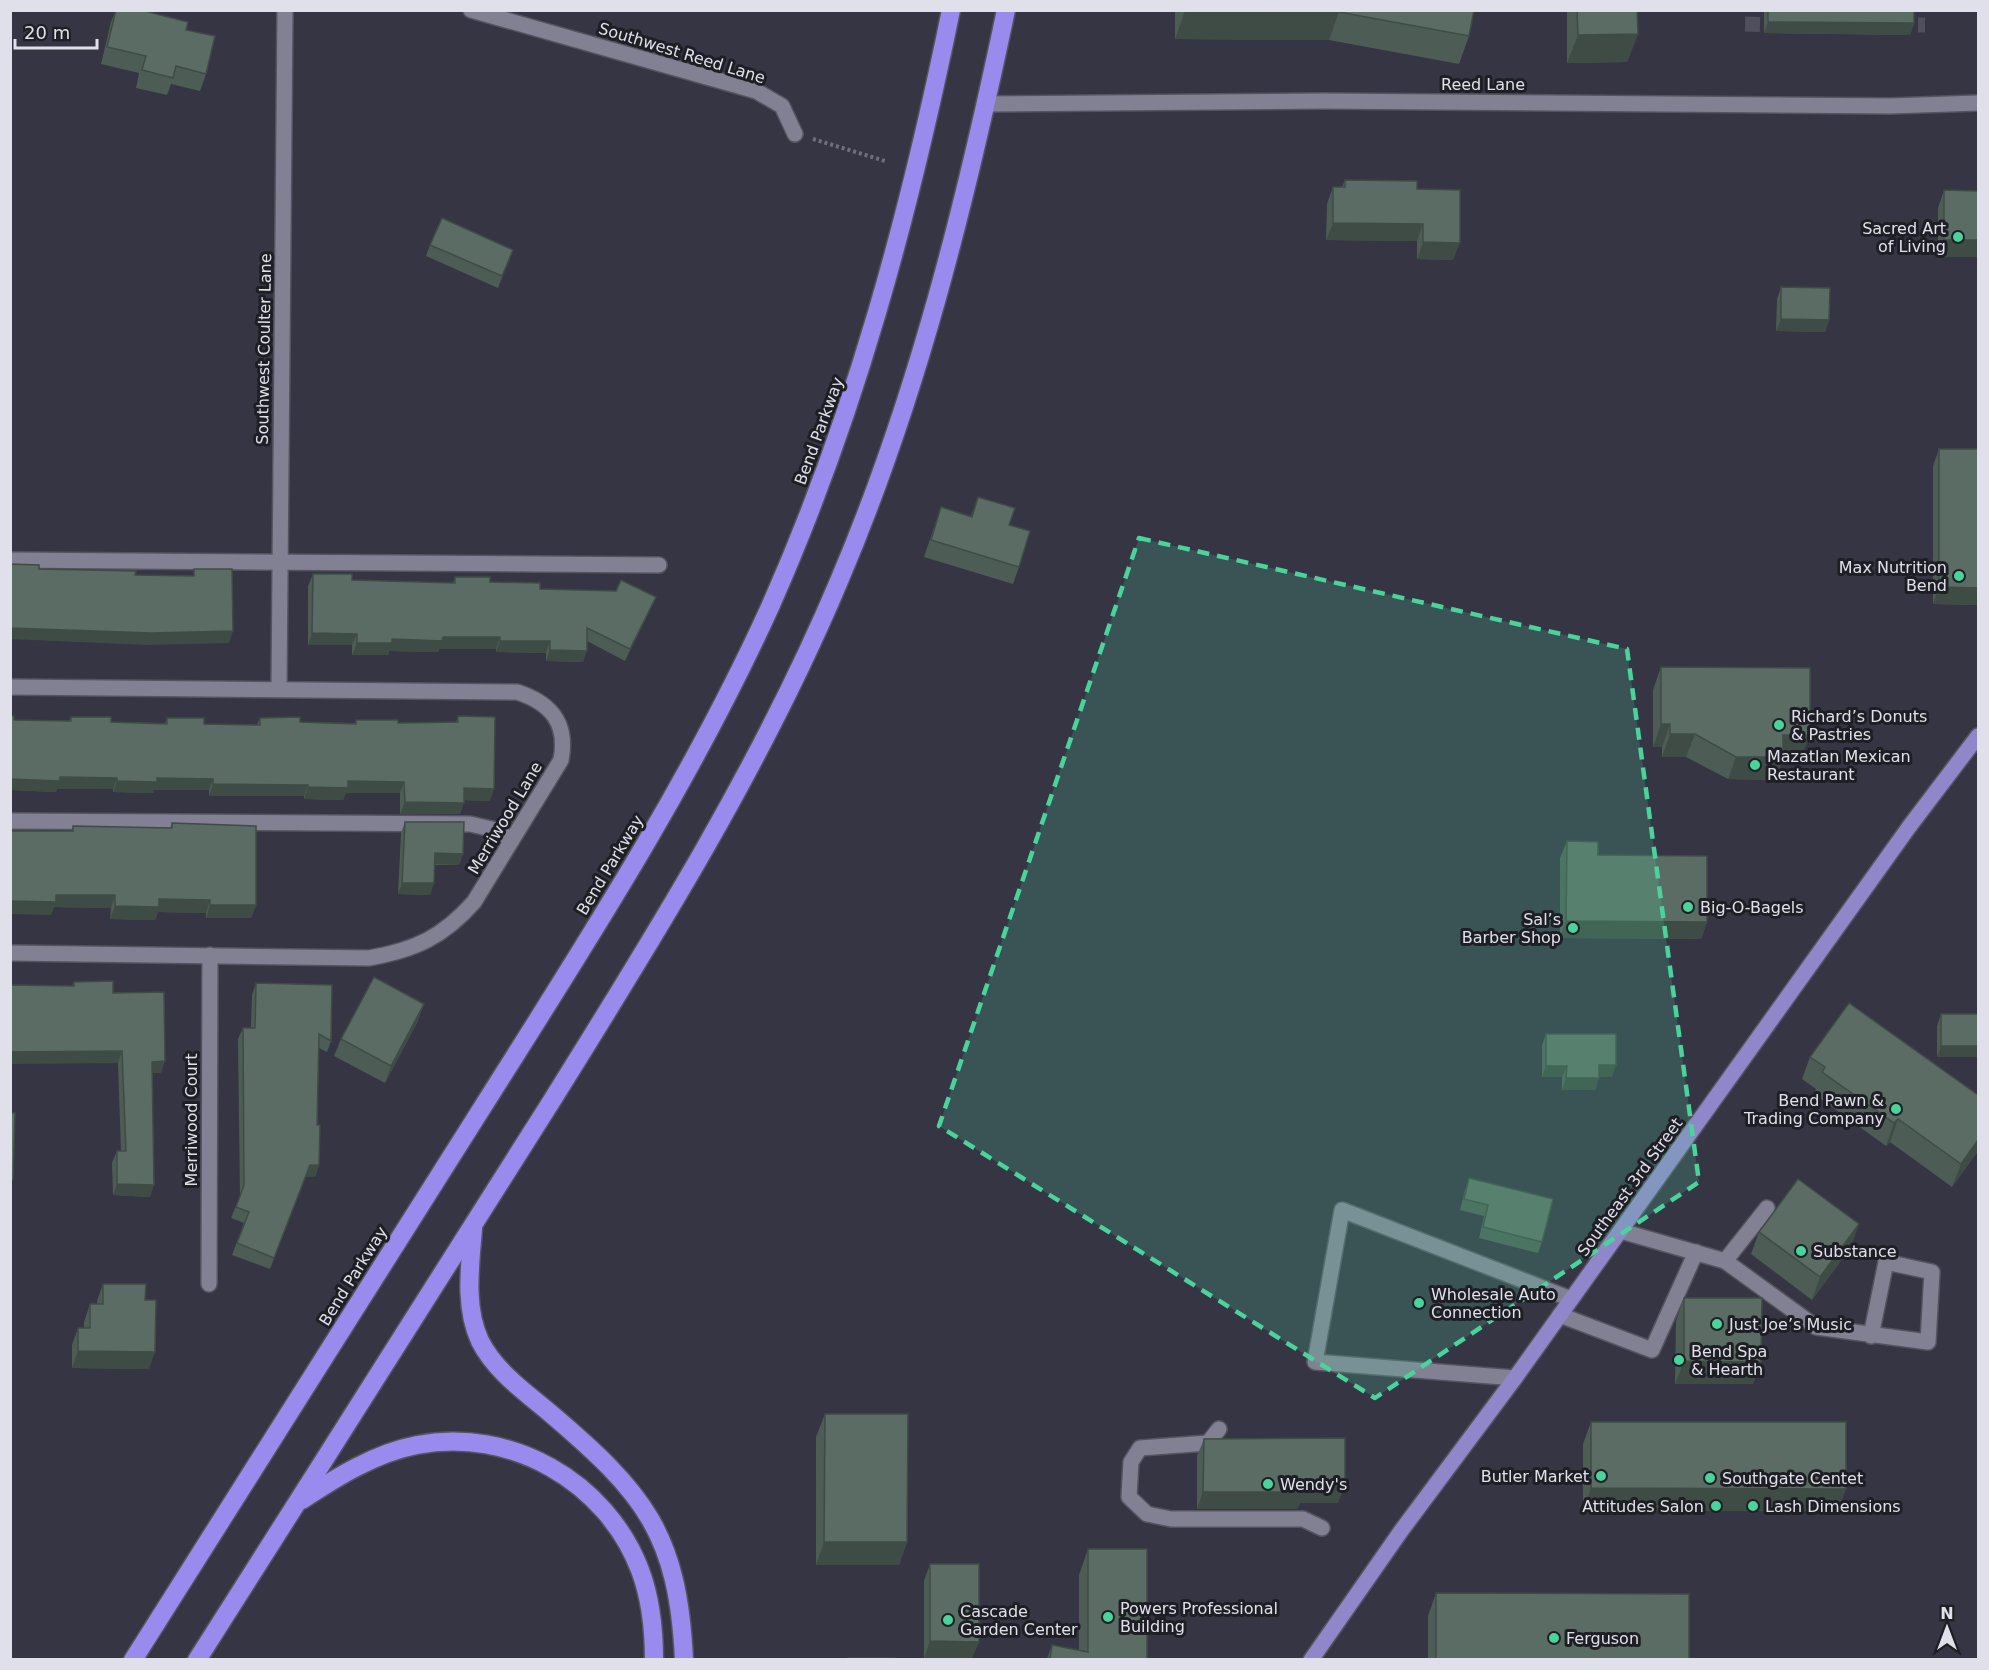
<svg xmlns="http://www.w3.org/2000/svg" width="1989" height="1670" viewBox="0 0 1989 1670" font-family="'DejaVu Sans',sans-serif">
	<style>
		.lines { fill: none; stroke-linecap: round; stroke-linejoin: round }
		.minor-tunnel { stroke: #504f5d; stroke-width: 15; stroke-dasharray: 15 8; stroke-linecap: butt }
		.minor-casing { stroke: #545460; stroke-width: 18 }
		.major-casing { stroke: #545460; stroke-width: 18 }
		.highway-casing { stroke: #545460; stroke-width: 21 }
		.path { stroke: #70707d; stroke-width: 4; stroke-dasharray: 3 3; stroke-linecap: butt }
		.minor { stroke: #828193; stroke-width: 15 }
		.major { stroke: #9087ca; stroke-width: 15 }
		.highway { stroke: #998bee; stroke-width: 18 }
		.wall { fill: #4d5d55 }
		.shaded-wall { fill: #3f4c45 }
		.building { fill: #5a6c63; stroke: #3f4c45; stroke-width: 1.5 }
		.marked { fill: #4ad49c; fill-opacity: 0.2; stroke: #4ad49c; stroke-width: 4.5; stroke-dasharray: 12 8; stroke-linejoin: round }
		.poi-dot { fill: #4ad49c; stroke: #1e1e25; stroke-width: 2 }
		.labels { text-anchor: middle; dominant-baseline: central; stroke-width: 6; stroke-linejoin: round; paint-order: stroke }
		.street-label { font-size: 16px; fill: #e0e0ea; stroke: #1e1e25 }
		.poi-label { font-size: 16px; fill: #e0e0ea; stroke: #1e1e25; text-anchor: start }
	</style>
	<rect width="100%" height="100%" fill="#363544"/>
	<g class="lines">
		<g class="minor-tunnel">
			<path d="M 1745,24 L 1784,25"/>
			<path d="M 1895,25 L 1925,25"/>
		</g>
		<g class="minor-casing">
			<g id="minor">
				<path d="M 471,10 L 756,91 L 782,106 L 795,134"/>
				<path d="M 986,104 L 1323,101 L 1890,106 L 1978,103"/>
				<path d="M 10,560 L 659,565"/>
				<path d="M 10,687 L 517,692 C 551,703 568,723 561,760 L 474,902 C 443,937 415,950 369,958 L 10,953"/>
				<path d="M 279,688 L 285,10"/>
				<path d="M 10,821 L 470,824 L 496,830 L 512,840"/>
				<path d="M 1621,1231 L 1725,1261 L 1767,1208"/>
				<path d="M 1725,1261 L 1816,1327 L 1928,1342 L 1932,1272 L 1886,1262 L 1871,1336"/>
				<path d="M 209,1284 L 210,955"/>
				<path d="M 1560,1315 L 1652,1350 L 1696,1252"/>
				<path d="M 1515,1378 L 1315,1362 L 1342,1210 L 1571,1299"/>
				<path d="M 1219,1429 L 1208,1443 L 1140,1448 L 1131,1462 L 1129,1497 L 1147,1514 L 1171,1519 L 1303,1519 L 1322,1528"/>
			</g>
		</g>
		<g class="major-casing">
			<path id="major" d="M 1311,1660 L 1401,1531 L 1515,1378 L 1909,827 L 1978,736"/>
		</g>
		<g class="highway-casing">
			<g id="highway">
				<path d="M 473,1229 C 470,1266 464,1307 480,1341 C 495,1371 525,1392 550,1413 C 644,1493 678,1533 684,1660"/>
				<path d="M 302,1500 C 337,1477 375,1453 417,1445 C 510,1427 606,1481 640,1570 C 651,1599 654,1629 654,1660"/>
				<path d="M 133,1660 C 249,1476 366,1292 482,1108 C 585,945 690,783 770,607 C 855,416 909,215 951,10"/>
				<path d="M 197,1660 C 315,1474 434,1288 551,1102 C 656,934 762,764 839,581 C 917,398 965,205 1006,10"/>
			</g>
		</g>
		<path class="path" d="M 813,139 L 885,161"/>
		<use href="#minor" class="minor"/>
		<use href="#major" class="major"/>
		<use href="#highway" class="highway"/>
	</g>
	<g class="wall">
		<path d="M 116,10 L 141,10 L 186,30 L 206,74 L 200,91 L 171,84 L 167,95 L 136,88 L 139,73 L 101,64 L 111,22 Z"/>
		<path d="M 1175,10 L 1474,10 L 1469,36 L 1459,64 L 1329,40 L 1175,39 Z"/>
		<path d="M 1567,10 L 1637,10 L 1638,34 L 1627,62 L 1567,63 Z"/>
		<path d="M 1764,10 L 1914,10 L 1914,23 L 1910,35 L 1764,33 Z"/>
		<path d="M 1345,180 L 1417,189 L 1453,260 L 1417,259 L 1417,241 L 1326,240 L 1327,204 L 1333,187 L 1342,187 Z"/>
		<path d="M 1944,190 L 1978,257 L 1938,257 L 1938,208 Z"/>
		<path d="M 430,245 L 513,250 L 498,288 L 426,256 Z"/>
		<path d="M 1781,287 L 1829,320 L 1825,332 L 1776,331 L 1777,299 Z"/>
		<path d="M 1939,449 L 1978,605 L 1933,604 L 1933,466 Z"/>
		<path d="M 978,497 L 1009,525 L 1019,567 L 1013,584 L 924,557 L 941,507 L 971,516 Z"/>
		<path d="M 313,574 L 352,580 L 453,583 L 455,577 L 540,589 L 656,597 L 651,608 L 625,661 L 587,641 L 583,662 L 546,661 L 546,653 L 496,652 L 496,649 L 439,649 L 438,652 L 389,651 L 388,655 L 352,655 L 352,645 L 308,645 L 308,586 Z"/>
		<path d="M 1661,667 L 1801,758 L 1783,758 L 1775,780 L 1728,779 L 1686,757 L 1662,757 L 1662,747 L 1653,747 L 1653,690 Z"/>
		<path d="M 10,716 L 14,720 L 69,721 L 71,717 L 111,722 L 165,723 L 167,718 L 204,724 L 257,725 L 260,718 L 300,722 L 355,723 L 356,720 L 398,723 L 456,722 L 458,716 L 490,801 L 464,800 L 460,814 L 400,814 L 400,793 L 346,793 L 343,800 L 304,799 L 304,796 L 209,796 L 209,790 L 154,790 L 153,793 L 113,792 L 113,789 L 57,789 L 56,792 L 10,790 Z"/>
		<path d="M 405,822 L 463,854 L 459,865 L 435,865 L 430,895 L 398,894 L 401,833 Z"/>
		<path d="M 172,823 L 256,905 L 251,918 L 206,918 L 206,913 L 158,912 L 155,920 L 110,919 L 111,908 L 54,907 L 51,915 L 73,826 L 170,828 Z"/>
		<path d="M 1567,841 L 1598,855 L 1707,922 L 1701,939 L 1560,938 L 1560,858 Z"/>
		<path d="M 74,982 L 113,993 L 161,1073 L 152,1073 L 150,1197 L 113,1195 L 112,1163 L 117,1151 L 121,1151 L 118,1063 L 72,986 Z"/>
		<path d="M 256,983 L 331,1041 L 327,1052 L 319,1048 L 317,1125 L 319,1165 L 315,1177 L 305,1177 L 270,1269 L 232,1255 L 244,1223 L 231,1218 L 240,1196 L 238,1039 L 243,1028 L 251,1028 L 252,995 Z"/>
		<path d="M 1941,1014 L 1978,1057 L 1937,1057 L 1937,1026 Z"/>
		<path d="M 418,1021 L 385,1083 L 334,1056 L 341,1039 Z"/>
		<path d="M 1546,1034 L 1612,1077 L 1599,1077 L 1595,1090 L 1562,1090 L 1562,1077 L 1542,1077 L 1542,1045 Z"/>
		<path d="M 1810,1057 L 1978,1151 L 1952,1187 L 1890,1142 L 1886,1146 L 1814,1094 L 1816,1089 L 1802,1079 Z"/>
		<path d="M 1469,1178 L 1542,1242 L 1538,1253 L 1479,1238 L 1484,1216 L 1460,1210 L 1465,1190 Z"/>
		<path d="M 1759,1232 L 1851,1247 L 1812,1300 L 1751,1254 Z"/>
		<path d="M 103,1284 L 145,1300 L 149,1369 L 72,1368 L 72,1345 L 78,1328 L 84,1328 L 84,1322 L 90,1304 L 97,1304 L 97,1301 Z"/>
		<path d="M 1684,1298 L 1761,1362 L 1753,1384 L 1675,1384 L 1676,1321 Z"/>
		<path d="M 825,1414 L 907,1542 L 899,1565 L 816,1565 L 816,1437 Z"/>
		<path d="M 1591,1422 L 1838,1511 L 1583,1511 L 1583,1444 Z"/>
		<path d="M 1204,1439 L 1338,1503 L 1300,1503 L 1297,1509 L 1197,1509 L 1197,1456 Z"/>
		<path d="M 1088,1549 L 1147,1659 L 1047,1659 L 1052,1645 L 1079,1650 L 1079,1575 Z"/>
		<path d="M 930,1564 L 972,1659 L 924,1659 L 924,1581 Z"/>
		<path d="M 1436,1593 L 1689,1659 L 1428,1659 L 1428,1616 Z"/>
	</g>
	<g class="shaded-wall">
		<path d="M 1185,11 L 1339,12 L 1329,40 L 1175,39 Z"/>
		<path d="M 1768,22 L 1914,23 L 1910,35 L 1764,33 Z"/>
		<path d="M 1638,34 L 1627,62 L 1567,63 L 1578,35 Z"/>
		<path d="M 1333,223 L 1423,224 L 1417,241 L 1326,240 Z"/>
		<path d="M 1944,240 L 1978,240 L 1978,257 L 1938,257 Z"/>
		<path d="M 1423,242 L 1460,243 L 1453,260 L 1417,259 Z"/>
		<path d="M 513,250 L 509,262 L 498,288 L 502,276 Z"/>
		<path d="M 1781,319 L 1829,320 L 1825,332 L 1776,331 Z"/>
		<path d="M 1939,587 L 1978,588 L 1978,605 L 1933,604 Z"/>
		<path d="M 656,597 L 651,608 L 625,661 L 630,649 Z"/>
		<path d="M 10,628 L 233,631 L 229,643 L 147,645 L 10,639 Z"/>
		<path d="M 312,633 L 357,634 L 352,645 L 308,645 Z"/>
		<path d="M 443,637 L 500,637 L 496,649 L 439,649 L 438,652 L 389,651 L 388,655 L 352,655 L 357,643 L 392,639 Z"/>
		<path d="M 500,641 L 550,641 L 546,653 L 496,652 Z"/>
		<path d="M 550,650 L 587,651 L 583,662 L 546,661 Z"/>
		<path d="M 1661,724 L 1670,724 L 1662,747 L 1653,747 Z"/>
		<path d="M 1670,734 L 1695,734 L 1686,757 L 1662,757 Z"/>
		<path d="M 1783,735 L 1810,735 L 1801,758 L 1783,758 L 1775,780 L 1728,779 L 1736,757 Z"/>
		<path d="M 60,777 L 117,778 L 113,789 L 57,789 L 56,792 L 10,790 L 10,779 Z"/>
		<path d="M 157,778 L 213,779 L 209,790 L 154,790 L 153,793 L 113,792 L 117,781 Z"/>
		<path d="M 348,781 L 404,782 L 400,793 L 346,793 L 343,800 L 304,799 L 308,787 Z"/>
		<path d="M 213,784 L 308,785 L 304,796 L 209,796 Z"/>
		<path d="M 464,788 L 494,789 L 490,801 L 460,800 Z"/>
		<path d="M 405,802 L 464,803 L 460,814 L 400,814 Z"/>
		<path d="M 435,853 L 463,854 L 459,865 L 431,864 Z"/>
		<path d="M 402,883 L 434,883 L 430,895 L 398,894 Z"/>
		<path d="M 56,895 L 115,895 L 111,908 L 54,907 L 51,915 L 10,914 L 10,901 Z"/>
		<path d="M 159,899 L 210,900 L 206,913 L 158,912 L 155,920 L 110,919 L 115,906 Z"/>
		<path d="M 210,905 L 256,905 L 251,918 L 206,918 Z"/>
		<path d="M 1566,921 L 1707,922 L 1701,939 L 1560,938 Z"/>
		<path d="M 424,1004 L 418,1021 L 385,1083 L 391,1066 Z"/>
		<path d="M 1941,1046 L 1978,1046 L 1978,1057 L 1937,1057 Z"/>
		<path d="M 122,1051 L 118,1063 L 10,1064 L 10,1052 Z"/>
		<path d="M 165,1061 L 161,1073 L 147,1073 L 152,1062 Z"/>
		<path d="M 1599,1065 L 1616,1065 L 1612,1077 L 1595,1077 Z"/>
		<path d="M 1546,1066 L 1567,1066 L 1562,1077 L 1542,1077 Z"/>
		<path d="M 1566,1078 L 1599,1078 L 1595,1090 L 1562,1090 Z"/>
		<path d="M 1898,1119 L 1890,1142 L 1886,1146 L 1894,1123 Z"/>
		<path d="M 1978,1140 L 1978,1151 L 1952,1187 L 1961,1164 Z"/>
		<path d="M 310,1165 L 319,1165 L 315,1177 L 305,1177 L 270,1269 Z"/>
		<path d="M 117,1184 L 154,1185 L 150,1197 L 113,1195 Z"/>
		<path d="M 1859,1224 L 1851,1247 L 1812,1300 L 1820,1277 Z"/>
		<path d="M 78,1351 L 155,1352 L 149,1369 L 72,1368 Z"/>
		<path d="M 1684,1361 L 1761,1362 L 1753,1384 L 1675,1384 Z"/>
		<path d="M 1304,1486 L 1345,1486 L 1338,1503 L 1300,1503 L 1297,1509 L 1197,1509 L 1203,1492 Z"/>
		<path d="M 1591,1488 L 1846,1489 L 1838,1511 L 1583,1511 Z"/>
		<path d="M 824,1542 L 907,1542 L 899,1565 L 816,1565 Z"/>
		<path d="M 930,1641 L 979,1642 L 972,1659 L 924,1659 Z"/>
	</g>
	<g class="building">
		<path d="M 116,10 L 141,10 L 188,22 L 186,30 L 215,36 L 206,74 L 176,66 L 173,78 L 142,70 L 146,56 L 107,47 Z"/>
		<path d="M 1185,10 L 1474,10 L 1469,36 L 1339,12 L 1185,11 Z"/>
		<path d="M 1577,10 L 1637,10 L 1638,34 L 1578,35 Z"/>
		<path d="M 1768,10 L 1914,10 L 1914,23 L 1768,22 Z"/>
		<path d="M 1345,180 L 1417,181 L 1417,189 L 1460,190 L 1460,243 L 1423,242 L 1423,224 L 1333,223 L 1333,187 L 1345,187 Z"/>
		<path d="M 1944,190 L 1978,191 L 1978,240 L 1944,240 Z"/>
		<path d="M 442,218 L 513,250 L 502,276 L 430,245 Z"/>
		<path d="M 1781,287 L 1830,288 L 1829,320 L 1781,319 Z"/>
		<path d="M 1939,449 L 1978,449 L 1978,588 L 1939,587 Z"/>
		<path d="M 978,497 L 1015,508 L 1009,525 L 1030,531 L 1019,567 L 931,540 L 941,507 L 972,517 Z"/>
		<path d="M 10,564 L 39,565 L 39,569 L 136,571 L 135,575 L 194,576 L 194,569 L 232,569 L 233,631 L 151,633 L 10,628 Z"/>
		<path d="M 313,574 L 352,574 L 352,580 L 455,583 L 455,577 L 490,577 L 490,582 L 540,583 L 540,589 L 616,591 L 621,580 L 656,597 L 630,649 L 587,628 L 587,651 L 550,650 L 550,641 L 500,641 L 500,637 L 443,637 L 442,641 L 392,639 L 392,643 L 357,643 L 357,634 L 312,633 Z"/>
		<path d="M 1661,667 L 1810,668 L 1810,735 L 1783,735 L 1783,757 L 1736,757 L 1695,734 L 1670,734 L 1670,724 L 1661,724 Z"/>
		<path d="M 10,716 L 14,716 L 14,720 L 71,721 L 71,717 L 111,717 L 111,722 L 167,724 L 167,718 L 204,718 L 204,724 L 260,725 L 260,718 L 300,717 L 300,722 L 356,724 L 356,720 L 398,720 L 398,723 L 458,722 L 458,716 L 495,717 L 494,789 L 464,788 L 464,803 L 405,802 L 404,782 L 348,781 L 348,788 L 308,787 L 308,785 L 213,784 L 213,779 L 157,778 L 157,782 L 117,781 L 117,778 L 60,777 L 60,781 L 10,779 Z"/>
		<path d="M 405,822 L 464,822 L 463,854 L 435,853 L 434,883 L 402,883 Z"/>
		<path d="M 172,823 L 256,826 L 256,905 L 210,905 L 210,900 L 159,899 L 159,907 L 115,906 L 115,895 L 56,895 L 56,902 L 10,901 L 10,831 L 73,831 L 73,826 L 172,828 Z"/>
		<path d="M 1567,841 L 1598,842 L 1598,855 L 1707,856 L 1707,922 L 1566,921 Z"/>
		<path d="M 374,977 L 424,1004 L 391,1066 L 341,1039 Z"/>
		<path d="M 113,981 L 113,993 L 164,992 L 165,1061 L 152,1062 L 154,1185 L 117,1184 L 117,1151 L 126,1151 L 122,1051 L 10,1052 L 10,985 L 74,986 L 74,982 Z"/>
		<path d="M 256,983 L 332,985 L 331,1041 L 319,1034 L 317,1125 L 320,1125 L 319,1165 L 310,1165 L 274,1258 L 237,1243 L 249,1212 L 236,1207 L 244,1185 L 243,1028 L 255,1028 Z"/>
		<path d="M 1849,1003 L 1978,1095 L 1978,1140 L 1961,1164 L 1898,1119 L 1894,1123 L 1822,1072 L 1825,1067 L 1810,1057 Z"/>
		<rect x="1941" y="1014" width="37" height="32"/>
		<path d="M 1546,1034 L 1616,1034 L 1616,1065 L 1599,1065 L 1599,1078 L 1566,1078 L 1567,1066 L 1546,1066 Z"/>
		<path d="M 10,1113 L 15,1113 L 13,1180 L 10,1180 Z"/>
		<path d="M 1469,1178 L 1553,1199 L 1542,1242 L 1483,1227 L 1488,1205 L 1464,1199 Z"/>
		<path d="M 1798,1179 L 1859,1224 L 1820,1277 L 1759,1232 Z"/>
		<path d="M 103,1284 L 146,1284 L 145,1300 L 156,1300 L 155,1352 L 78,1351 L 78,1328 L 90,1328 L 90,1304 L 103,1304 Z"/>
		<path d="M 1684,1298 L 1762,1298 L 1761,1362 L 1684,1361 Z"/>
		<path d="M 825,1414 L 908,1414 L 907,1542 L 824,1542 Z"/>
		<path d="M 1591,1422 L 1846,1422 L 1846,1489 L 1591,1488 Z"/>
		<path d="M 1345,1438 L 1345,1486 L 1304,1486 L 1304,1492 L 1203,1492 L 1204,1439 Z"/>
		<path d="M 1088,1549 L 1147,1549 L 1147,1659 L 1050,1659 L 1052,1645 L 1088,1652 Z"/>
		<path d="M 930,1564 L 979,1564 L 979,1642 L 930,1641 Z"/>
		<path d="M 1436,1593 L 1689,1594 L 1689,1659 L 1436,1659 Z"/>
		<rect x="848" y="1658" width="47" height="1"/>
	</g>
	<path class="marked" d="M 1139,538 L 1627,649 L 1699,1182 L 1375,1398 L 939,1126 Z"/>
	<g class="poi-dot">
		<circle cx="1958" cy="237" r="6"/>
		<circle cx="1959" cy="576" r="6"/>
		<circle cx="1779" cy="725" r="6"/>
		<circle cx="1755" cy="765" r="6"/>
		<circle cx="1688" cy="907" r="6"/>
		<circle cx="1573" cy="928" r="6"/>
		<circle cx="1896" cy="1109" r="6"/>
		<circle cx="1801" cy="1251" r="6"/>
		<circle cx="1419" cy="1303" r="6"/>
		<circle cx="1717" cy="1324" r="6"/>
		<circle cx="1679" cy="1360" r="6"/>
		<circle cx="1601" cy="1476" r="6"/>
		<circle cx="1710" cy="1478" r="6"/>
		<circle cx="1268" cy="1484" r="6"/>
		<circle cx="1716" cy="1506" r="6"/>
		<circle cx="1753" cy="1506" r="6"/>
		<circle cx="1108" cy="1617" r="6"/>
		<circle cx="948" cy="1620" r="6"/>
		<circle cx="1554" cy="1638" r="6"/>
	</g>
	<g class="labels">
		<g class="street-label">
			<text transform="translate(682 53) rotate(17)">Southwest Reed Lane</text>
			<text x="1483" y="84">Reed Lane</text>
			<text transform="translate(264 349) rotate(-89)">Southwest Coulter Lane</text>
			<text transform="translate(819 431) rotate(-70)">Bend Parkway</text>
			<text transform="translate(505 818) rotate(-59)">Merriwood Lane</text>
			<text transform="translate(610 865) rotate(-59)">Bend Parkway</text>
			<text transform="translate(191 1120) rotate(-90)">Merriwood Court</text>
			<text transform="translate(1630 1187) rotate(-54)">Southeast 3rd Street</text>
			<text transform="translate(353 1276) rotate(-58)">Bend Parkway</text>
		</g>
		<g class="poi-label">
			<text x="1946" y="228" text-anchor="end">Sacred Art<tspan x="1946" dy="18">of Living</tspan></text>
			<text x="1947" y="567" text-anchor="end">Max Nutrition<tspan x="1947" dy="18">Bend</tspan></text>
			<text x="1791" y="716">Richard’s Donuts<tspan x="1791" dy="18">&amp; Pastries</tspan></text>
			<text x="1767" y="756">Mazatlan Mexican<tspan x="1767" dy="18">Restaurant</tspan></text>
			<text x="1700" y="907">Big-O-Bagels</text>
			<text x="1561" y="919" text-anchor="end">Sal’s<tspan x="1561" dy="18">Barber Shop</tspan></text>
			<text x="1884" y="1100" text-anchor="end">Bend Pawn &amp;<tspan x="1884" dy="18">Trading Company</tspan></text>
			<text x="1813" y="1251">Substance</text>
			<text x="1431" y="1294">Wholesale Auto<tspan x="1431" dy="18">Connection</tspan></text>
			<text x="1729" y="1324">Just Joe’s Music</text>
			<text x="1691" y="1351">Bend Spa<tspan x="1691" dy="18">&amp; Hearth</tspan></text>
			<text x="1589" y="1476" text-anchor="end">Butler Market</text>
			<text x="1722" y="1478">Southgate Centet</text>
			<text x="1280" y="1484">Wendy's</text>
			<text x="1704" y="1506" text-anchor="end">Attitudes Salon</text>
			<text x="1765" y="1506">Lash Dimensions</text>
			<text x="1120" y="1608">Powers Professional<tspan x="1120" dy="18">Building</tspan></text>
			<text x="960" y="1611">Cascade<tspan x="960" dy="18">Garden Center</tspan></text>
			<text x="1566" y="1638">Ferguson</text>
		</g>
	</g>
	<rect width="1989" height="1670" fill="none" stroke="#e0e0ea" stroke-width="24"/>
	<g transform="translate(1947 1628)" stroke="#1e1e25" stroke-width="4.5" paint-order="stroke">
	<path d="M0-4.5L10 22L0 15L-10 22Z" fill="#e0e0ea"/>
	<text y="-9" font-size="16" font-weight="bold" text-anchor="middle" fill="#e0e0ea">N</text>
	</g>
	<path d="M15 39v9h82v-9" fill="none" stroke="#e0e0ea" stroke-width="3"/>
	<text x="24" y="39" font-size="18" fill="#e0e0ea" stroke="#1e1e25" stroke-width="4.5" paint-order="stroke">20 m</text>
</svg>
